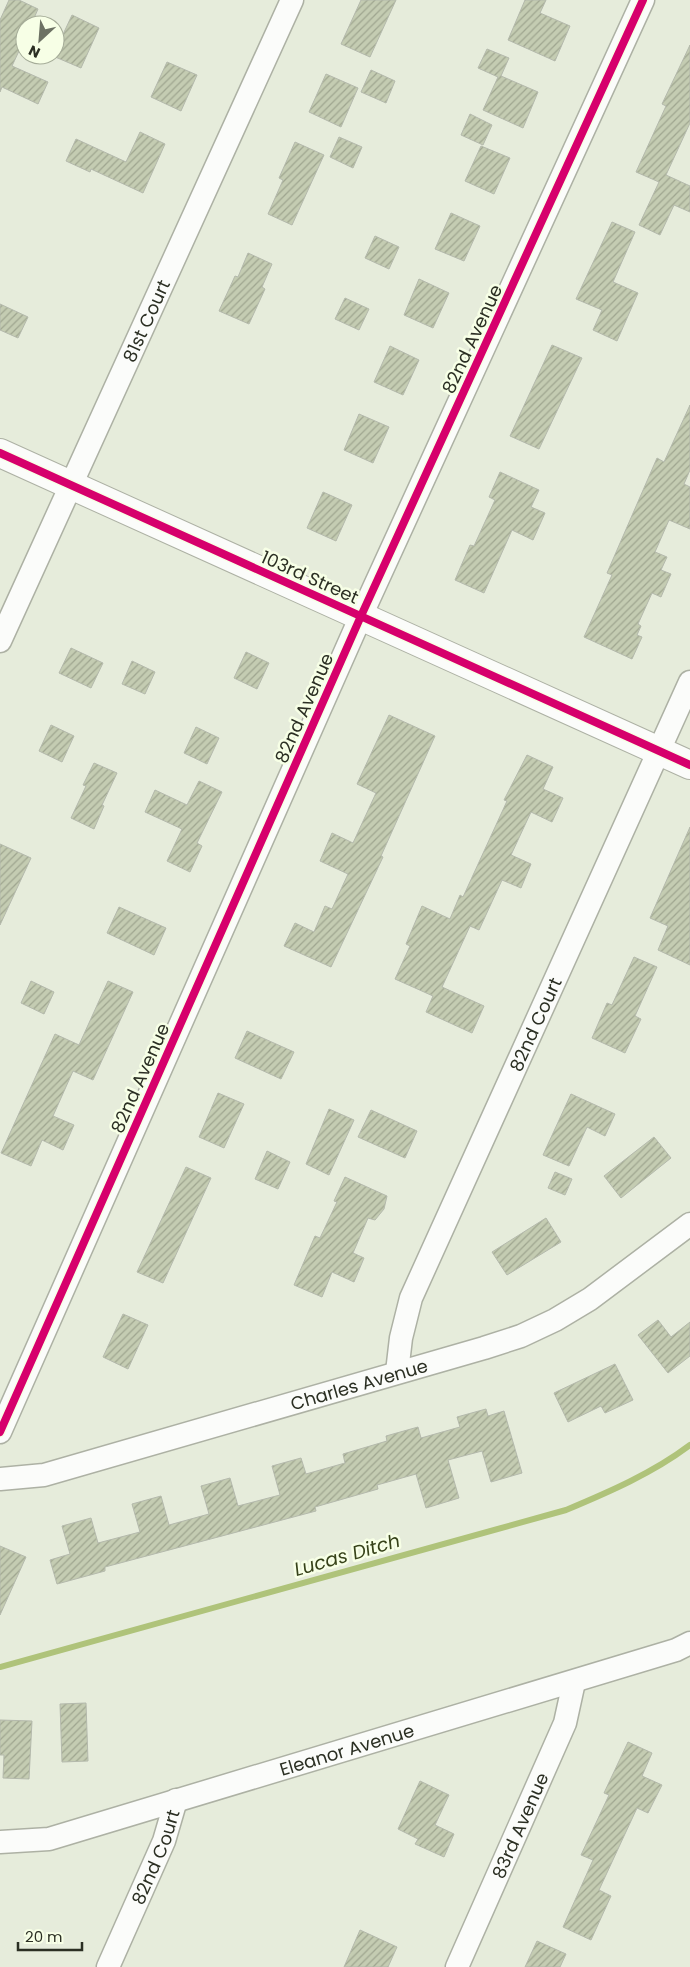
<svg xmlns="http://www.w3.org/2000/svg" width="690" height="1967" viewBox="0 0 690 1967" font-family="Poppins,sans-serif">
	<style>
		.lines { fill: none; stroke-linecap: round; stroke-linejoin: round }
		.stream { stroke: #afc37a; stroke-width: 6 }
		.building { fill: url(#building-hatch); stroke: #b4b9ac }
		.street-casing { stroke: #adb1a4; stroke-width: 25 }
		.secondary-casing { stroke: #adb1a4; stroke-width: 30 }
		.street { stroke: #fbfcfa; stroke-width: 22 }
		.secondary { stroke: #fbfcfa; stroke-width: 28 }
		.cycleway-casing { stroke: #f7ffe6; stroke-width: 11 }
		.cycleway { stroke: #d6006c; stroke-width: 8 }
		.labels { text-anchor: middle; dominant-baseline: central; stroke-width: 5; stroke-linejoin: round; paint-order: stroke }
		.street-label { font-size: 18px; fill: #2b2f23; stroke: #f7ffe6 }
		.water-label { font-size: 19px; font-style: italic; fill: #364219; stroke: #f7ffe6 }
	</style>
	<defs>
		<pattern id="building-hatch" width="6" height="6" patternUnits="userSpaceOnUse" patternTransform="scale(1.25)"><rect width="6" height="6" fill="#c4ccb2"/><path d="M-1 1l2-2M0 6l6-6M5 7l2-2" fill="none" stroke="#9fa690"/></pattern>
	</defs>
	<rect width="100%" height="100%" fill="#e6ecdb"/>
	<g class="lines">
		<path class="stream" d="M 0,1667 L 566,1510 C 609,1492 653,1473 690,1445"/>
	</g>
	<g class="building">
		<path d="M 9,0 L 19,0 L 38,9 L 31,25 L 25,25 L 25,38 L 12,66 L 48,82 L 38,104 L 2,87 L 0,92 L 0,20 Z"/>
		<path d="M 361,0 L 396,0 L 370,57 L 341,44 Z"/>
		<path d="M 525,0 L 546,0 L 540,13 L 570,26 L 555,61 L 508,40 Z"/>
		<path d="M 72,15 L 99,28 L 81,68 L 53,56 Z"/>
		<path d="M 690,45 L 690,123 L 666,175 L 690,186 L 690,212 L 674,205 L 660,235 L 639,225 L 659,182 L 636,172 L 666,106 L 662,104 Z"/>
		<path d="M 487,49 L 509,58 L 501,76 L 538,92 L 523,128 L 483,110 L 498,77 L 478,68 Z"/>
		<path d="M 167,62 L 197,75 L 181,111 L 151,97 Z"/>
		<path d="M 371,70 L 395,81 L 386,103 L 361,92 Z"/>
		<path d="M 326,74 L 358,88 L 341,127 L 309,112 Z"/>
		<path d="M 470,114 L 492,125 L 483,145 L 461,135 Z"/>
		<path d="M 140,132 L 165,144 L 143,193 L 91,169 L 90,172 L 66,161 L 76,139 L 126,162 Z"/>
		<path d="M 339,137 L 362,147 L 353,168 L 330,157 Z"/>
		<path d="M 295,142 L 324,155 L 292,225 L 268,214 L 283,180 L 279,178 Z"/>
		<path d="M 481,146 L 510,158 L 494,194 L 465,181 Z"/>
		<path d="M 451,213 L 480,226 L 464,261 L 435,249 Z"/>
		<path d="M 612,222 L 635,232 L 613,282 L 638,293 L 617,341 L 593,330 L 602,310 L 576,299 Z"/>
		<path d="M 375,236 L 399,247 L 389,269 L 365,258 Z"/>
		<path d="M 248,253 L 272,264 L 262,287 L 265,289 L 249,324 L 219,311 L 235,276 L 238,277 Z"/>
		<path d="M 419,279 L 449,293 L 433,328 L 404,315 Z"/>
		<path d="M 345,298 L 369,309 L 359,330 L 335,319 Z"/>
		<path d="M 0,304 L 28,317 L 18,338 L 0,330 Z"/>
		<path d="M 552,345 L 582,358 L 539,449 L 510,436 Z"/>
		<path d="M 390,346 L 419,360 L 403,395 L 374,382 Z"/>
		<path d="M 690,405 L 690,470 L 684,484 L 690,487 L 690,529 L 669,520 L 655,552 L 667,557 L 661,570 L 671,574 L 661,597 L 652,593 L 638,624 L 641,626 L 637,635 L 642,637 L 632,659 L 584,637 L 612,575 L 607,573 L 657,458 L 664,462 Z"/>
		<path d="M 359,414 L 389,427 L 373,463 L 344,450 Z"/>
		<path d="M 500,472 L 539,490 L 531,507 L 545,513 L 533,540 L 512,530 L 484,593 L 455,580 L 470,545 L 474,546 L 495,500 L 489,497 Z"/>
		<path d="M 323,492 L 352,505 L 336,541 L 307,528 Z"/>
		<path d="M 71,648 L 103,663 L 91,688 L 59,673 Z"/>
		<path d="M 246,652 L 269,663 L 257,689 L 234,678 Z"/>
		<path d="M 132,661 L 155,672 L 145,694 L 122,684 Z"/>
		<path d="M 389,715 L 435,736 L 381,856 L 383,857 L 331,967 L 284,946 L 295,923 L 314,932 L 325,906 L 332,909 L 348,874 L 320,861 L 332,833 L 353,843 L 376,793 L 357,784 Z"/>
		<path d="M 51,725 L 74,736 L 62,762 L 39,751 Z"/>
		<path d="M 196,727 L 219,738 L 207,764 L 184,753 Z"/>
		<path d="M 527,755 L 553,767 L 543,789 L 563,798 L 552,822 L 531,812 L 511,855 L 531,864 L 521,888 L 502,880 L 479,930 L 470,926 L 442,987 L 484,1006 L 472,1033 L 426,1012 L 433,996 L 395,979 L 410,946 L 406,944 L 422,906 L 450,919 L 460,895 L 463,897 L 507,801 L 504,800 Z"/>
		<path d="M 94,763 L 117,773 L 102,805 L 104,806 L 94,829 L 71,818 L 86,786 L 83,785 Z"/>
		<path d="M 199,781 L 222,792 L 197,843 L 202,846 L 190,872 L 167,861 L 182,829 L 145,812 L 155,790 L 187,805 Z"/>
		<path d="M 690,827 L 690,965 L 658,950 L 668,926 L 650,918 Z"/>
		<path d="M 0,844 L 31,858 L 0,925 Z"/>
		<path d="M 119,907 L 166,928 L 154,955 L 107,933 Z"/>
		<path d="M 634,957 L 657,967 L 635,1016 L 641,1019 L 625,1053 L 592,1038 L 607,1003 L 612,1005 Z"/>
		<path d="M 31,981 L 54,992 L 44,1014 L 21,1003 Z"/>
		<path d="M 108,981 L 133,992 L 93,1080 L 73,1071 L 53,1116 L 74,1125 L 63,1150 L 42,1140 L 31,1166 L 1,1153 L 55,1034 L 79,1045 Z"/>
		<path d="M 247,1031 L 294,1052 L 281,1079 L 235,1058 Z"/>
		<path d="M 218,1093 L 244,1104 L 224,1148 L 199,1137 Z"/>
		<path d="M 571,1094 L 615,1114 L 605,1136 L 587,1127 L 569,1166 L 543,1155 Z"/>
		<path d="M 329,1109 L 354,1120 L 329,1175 L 306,1164 Z"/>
		<path d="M 371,1110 L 417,1131 L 405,1158 L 358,1137 Z"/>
		<path d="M 654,1137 L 671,1158 L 621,1198 L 604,1176 Z"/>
		<path d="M 267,1151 L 290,1162 L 278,1189 L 255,1179 Z"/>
		<path d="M 186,1167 L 211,1178 L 163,1283 L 137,1272 Z"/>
		<path d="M 555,1172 L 572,1179 L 565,1195 L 548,1188 Z"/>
		<path d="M 345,1177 L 387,1196 L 384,1209 L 375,1220 L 368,1218 L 353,1253 L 364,1258 L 354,1282 L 332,1272 L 322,1297 L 294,1285 L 315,1236 L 320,1238 L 337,1202 L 334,1201 Z"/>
		<path d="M 546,1218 L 561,1242 L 507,1275 L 492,1252 Z"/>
		<path d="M 123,1314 L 148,1325 L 128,1369 L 103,1357 Z"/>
		<path d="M 658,1320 L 671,1337 L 690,1322 L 690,1356 L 668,1373 L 638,1335 Z"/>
		<path d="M 615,1364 L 633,1400 L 605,1413 L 601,1406 L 568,1422 L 554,1393 Z"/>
		<path d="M 486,1409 L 488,1416 L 504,1411 L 522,1473 L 491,1482 L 482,1451 L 448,1460 L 459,1498 L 426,1508 L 416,1474 L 377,1485 L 378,1489 L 315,1507 L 316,1511 L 105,1567 L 105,1571 L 57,1584 L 50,1560 L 70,1554 L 62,1526 L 91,1518 L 98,1543 L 140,1532 L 132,1504 L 161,1496 L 169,1525 L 209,1514 L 201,1486 L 230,1478 L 238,1506 L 280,1495 L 272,1466 L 301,1458 L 306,1474 L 345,1463 L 343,1454 L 387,1441 L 386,1436 L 418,1427 L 421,1438 L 460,1427 L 457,1417 Z"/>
		<path d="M 0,1546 L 26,1557 L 0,1615 Z"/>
		<path d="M 86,1703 L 88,1761 L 62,1762 L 60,1704 Z"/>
		<path d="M 0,1720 L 32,1721 L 29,1779 L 3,1778 L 4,1755 L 0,1755 Z"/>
		<path d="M 628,1742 L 652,1753 L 642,1776 L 662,1785 L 648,1813 L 637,1808 L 599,1890 L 611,1896 L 591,1940 L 563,1927 L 593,1860 L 581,1855 L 609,1795 L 604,1793 Z"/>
		<path d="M 420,1781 L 449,1795 L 435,1825 L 454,1834 L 444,1857 L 415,1844 L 418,1839 L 398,1829 Z"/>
		<path d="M 360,1930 L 397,1947 L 388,1967 L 344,1967 Z"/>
		<path d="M 537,1941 L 566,1954 L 560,1967 L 525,1967 Z"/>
	</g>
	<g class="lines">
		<g class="street-casing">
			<g id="street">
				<path id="s1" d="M 0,641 L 292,0"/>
				<path id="s2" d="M 397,1372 L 401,1338 L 411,1298 L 690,682"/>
				<path d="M 0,1432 L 361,616 L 643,0"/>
				<path id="s3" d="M 0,1479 L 44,1475 L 484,1348 L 521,1336 L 555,1320 L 590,1299 L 690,1224"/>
				<path id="s4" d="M 0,1842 L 49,1839 L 676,1650 L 690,1643"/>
				<path id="s5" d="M 108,1967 L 164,1841 L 176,1800"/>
				<path id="s6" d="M 457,1967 L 565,1723 L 574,1682"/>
			</g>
		</g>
		<g class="secondary-casing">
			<path id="secondary" d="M 0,453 L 690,765"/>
		</g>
		<use href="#street" class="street"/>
		<use href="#secondary" class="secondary"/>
		<g class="cycleway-casing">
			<g id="cycleway">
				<path d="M 0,453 L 690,765"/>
				<path d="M 0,1432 L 361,616 L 643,0"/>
			</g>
		</g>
		<use href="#cycleway" class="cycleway"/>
	</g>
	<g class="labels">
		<g class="street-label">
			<text stroke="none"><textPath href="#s1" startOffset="352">81st Court</textPath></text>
			<text transform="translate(472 339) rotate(-65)">82nd Avenue</text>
			<text transform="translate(310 577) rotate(24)">103rd Street</text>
			<text transform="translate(304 708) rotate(-66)">82nd Avenue</text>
			<text stroke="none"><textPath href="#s2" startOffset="376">82nd Court</textPath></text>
			<text transform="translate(140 1078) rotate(-66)">82nd Avenue</text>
			<text stroke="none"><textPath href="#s3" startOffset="372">Charles Avenue</textPath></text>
			<text stroke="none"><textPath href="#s4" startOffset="360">Eleanor Avenue</textPath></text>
			<text stroke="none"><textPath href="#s6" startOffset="155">83rd Avenue</textPath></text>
			<text stroke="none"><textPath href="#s5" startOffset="120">82nd Court</textPath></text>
		</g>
		<g class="water-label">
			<text transform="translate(347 1555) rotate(-16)">Lucas Ditch</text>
		</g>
	</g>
	<g transform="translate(40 40) rotate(206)"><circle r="24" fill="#f7ffe6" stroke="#a5ac98"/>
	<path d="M0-4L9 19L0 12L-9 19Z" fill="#6c7163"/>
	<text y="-8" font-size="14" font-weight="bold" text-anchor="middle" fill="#2b2f23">N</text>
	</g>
	<path d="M18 1942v8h64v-8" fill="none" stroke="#2b2f23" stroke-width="2.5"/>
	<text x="25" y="1942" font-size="15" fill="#2b2f23" stroke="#f7ffe6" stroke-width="4" paint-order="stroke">20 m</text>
</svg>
